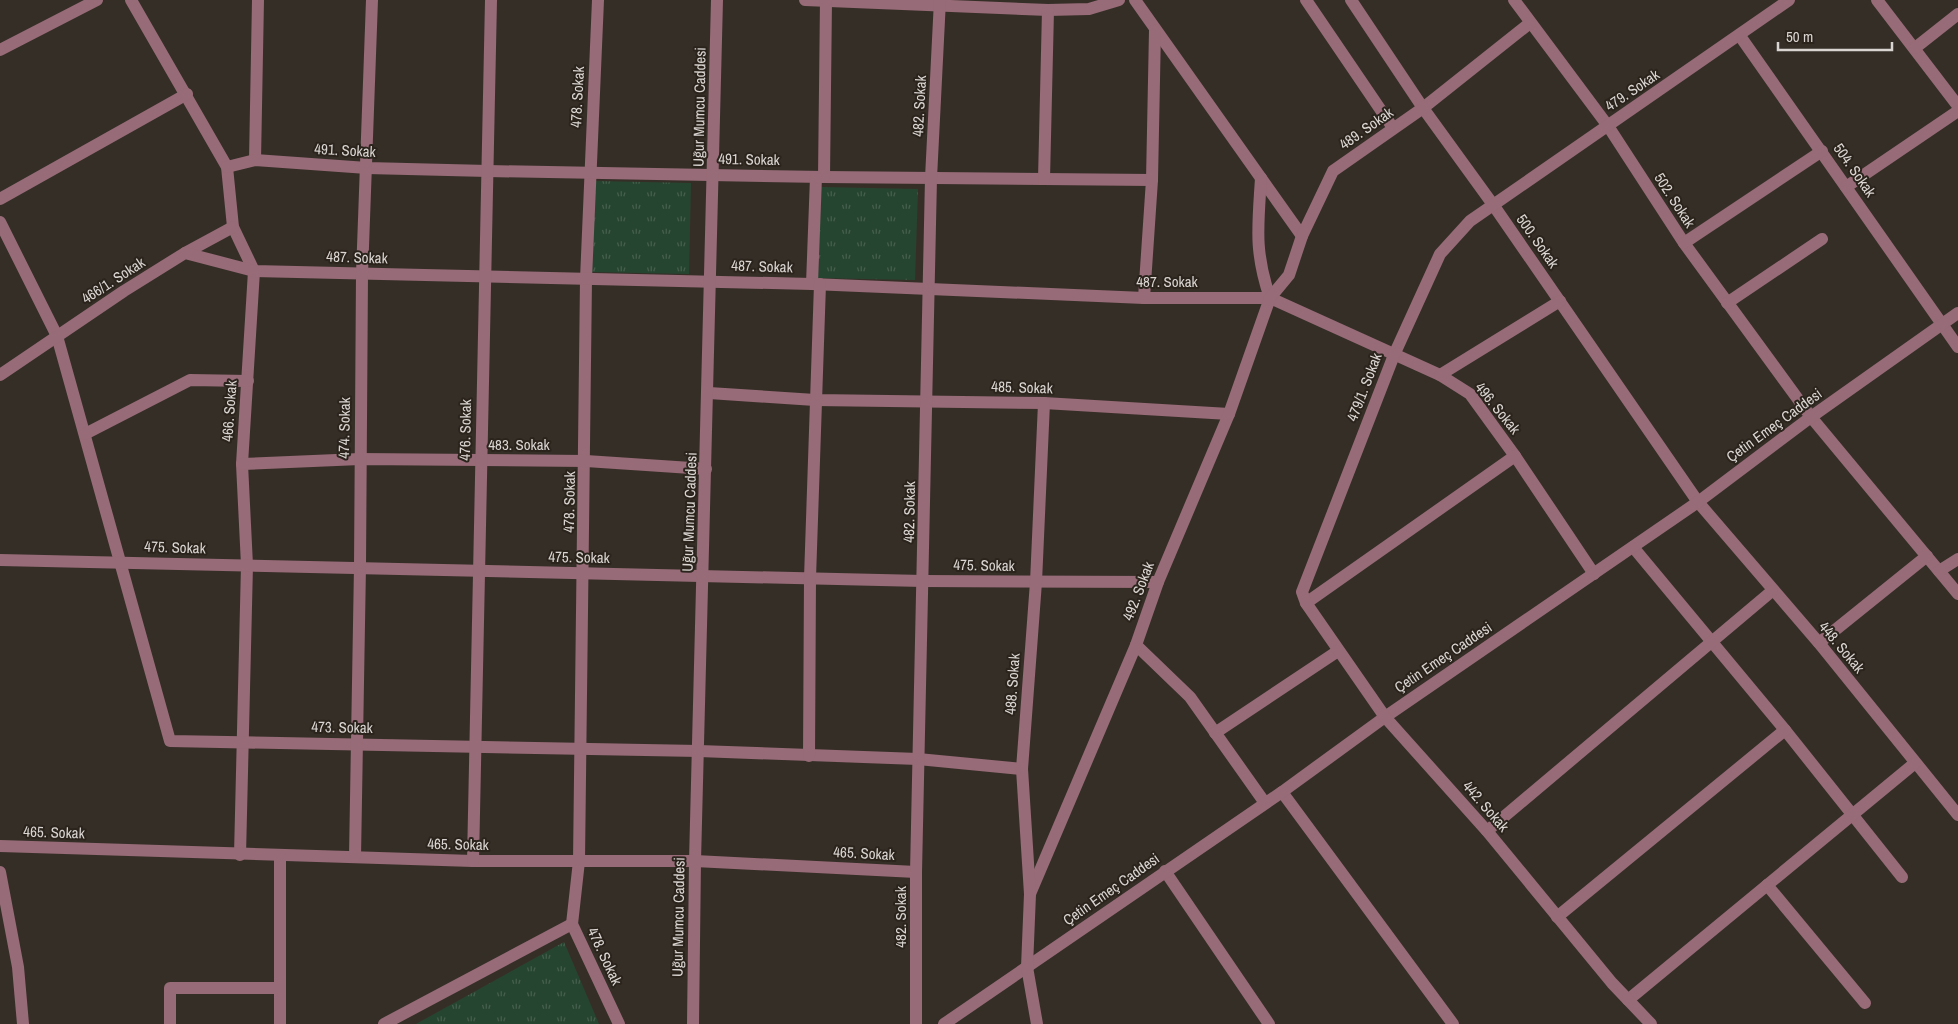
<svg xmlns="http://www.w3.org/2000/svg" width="1958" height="1024" viewBox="0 0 1958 1024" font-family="'Archivo Narrow',sans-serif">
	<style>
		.grass { fill: url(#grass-tufts) }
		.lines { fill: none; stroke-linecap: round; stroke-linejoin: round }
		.minor { stroke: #976b77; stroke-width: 12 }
		.labels { text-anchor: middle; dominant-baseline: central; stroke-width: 4; stroke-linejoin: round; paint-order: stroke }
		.street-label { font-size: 15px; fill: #dad5d1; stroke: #2b241d }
	</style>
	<defs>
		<pattern id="grass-tufts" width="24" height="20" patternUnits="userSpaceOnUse" patternTransform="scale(1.25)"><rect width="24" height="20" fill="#264530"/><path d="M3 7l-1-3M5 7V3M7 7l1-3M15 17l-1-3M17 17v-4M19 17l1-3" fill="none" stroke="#455f4d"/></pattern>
	</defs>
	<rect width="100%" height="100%" fill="#352e27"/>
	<g class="grass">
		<path d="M 594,181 L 691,183 L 689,274 L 592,272 Z"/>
		<path d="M 821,187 L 918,189 L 915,280 L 818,278 Z"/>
		<path d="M 564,942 L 599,1024 L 416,1024 Z"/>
	</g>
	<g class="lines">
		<g class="minor">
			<path d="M 131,0 L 227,167 L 233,227 L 254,271 L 242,464 L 247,565 L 240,855"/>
			<path d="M 598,0 L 586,279 L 579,861 L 572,924 L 619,1024"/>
			<path d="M 805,0 L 1048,10 L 1089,9 L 1119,0"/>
			<path d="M 1135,0 L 1302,236"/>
			<path d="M 1306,0 L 1393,128"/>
			<path d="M 1351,0 L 1423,108 L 1494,206 L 1698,502 L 1819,643 L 1958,815"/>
			<path d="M 1514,0 L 1608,126 L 1684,243 L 1811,417 L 1958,594"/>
			<path d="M 1877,0 L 1958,106"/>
			<path d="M 1740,36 L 1958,347"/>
			<path d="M 1915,48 L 1958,14"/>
			<path d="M 0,50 L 97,0"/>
			<path d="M 255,160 L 258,0"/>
			<path d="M 227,167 L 255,160 L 367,168 L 488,171 L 824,177 L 1152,180"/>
			<path d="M 824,177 L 826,0"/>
			<path d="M 1261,178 C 1258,226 1254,251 1270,298"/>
			<path d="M 1044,179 L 1048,10"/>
			<path d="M 1846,187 L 1958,111"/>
			<path d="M 0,199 L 187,94"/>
			<path d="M 0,222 L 57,336 L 170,741 L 699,751 L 918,759 L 1022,769"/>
			<path d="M 1684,243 L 1822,151"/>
			<path d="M 185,253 L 233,227"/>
			<path d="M 812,284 L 816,177"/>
			<path d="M 1144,298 L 1152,180 L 1155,30"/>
			<path d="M 1727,303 L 1822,239"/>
			<path d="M 0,375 L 124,291 L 185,253 L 254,271 L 812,284 L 1144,298 L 1270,298 L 1440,375 L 1470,394 L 1515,456 L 1594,574"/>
			<path d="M 1440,375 L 1560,301"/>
			<path d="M 709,393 L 815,400 L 1044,403 L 1229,414"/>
			<path d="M 85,434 L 190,380 L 248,381"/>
			<path d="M 242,464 L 360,459 L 586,461 L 706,469"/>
			<path d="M 1633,547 L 1785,730 L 1902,877"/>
			<path d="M 0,560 L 923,581 L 1158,582"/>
			<path d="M 1939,571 L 1958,559"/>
			<path d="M 1306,603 L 1515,456"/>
			<path d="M 1819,643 L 1927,556"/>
			<path d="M 1136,645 L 1190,697 L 1265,803"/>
			<path d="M 1215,733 L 1338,651"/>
			<path d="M 809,756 L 810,578 L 820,284"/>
			<path d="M 1282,792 L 1453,1024"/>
			<path d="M 1487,831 L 1772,591"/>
			<path d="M 0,846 L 473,861 L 695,861 L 916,872"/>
			<path d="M 355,857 L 360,566 L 362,274 L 372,0"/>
			<path d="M 473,861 L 491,0"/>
			<path d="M 1165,871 L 1269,1024"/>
			<path d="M 0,872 L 18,967 L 23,1024"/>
			<path d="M 1767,885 L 1865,1003"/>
			<path d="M 1030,894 L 1136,645 L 1158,582 L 1229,414 L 1270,298 L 1289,275 L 1302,236 L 1333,171 L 1423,108 L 1530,23"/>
			<path d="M 1557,917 L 1785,730"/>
			<path d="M 1628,1000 L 1915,763"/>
			<path d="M 170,1024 L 170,988 L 280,988"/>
			<path d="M 280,1024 L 280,856"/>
			<path d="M 384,1024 L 572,924"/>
			<path d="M 693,1024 L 695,861 L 717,0"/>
			<path d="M 916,1024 L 916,872 L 931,178 L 940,0"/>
			<path d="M 944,1024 L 1282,792 L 1385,717 L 1698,502 L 1811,417 L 1958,313"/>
			<path d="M 1037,1024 L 1027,967 L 1030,894 L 1022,769 L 1036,582 L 1044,403"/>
			<path d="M 1651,1024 L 1612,983 L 1487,831 L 1385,717 L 1306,603 L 1302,592 L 1394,355 L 1440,254 L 1470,221 L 1789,0"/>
		</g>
	</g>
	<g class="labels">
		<g class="street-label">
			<text transform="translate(1632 90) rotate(-34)">479. Sokak</text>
			<text transform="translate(577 97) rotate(-87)">478. Sokak</text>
			<text transform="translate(919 106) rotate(-87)">482. Sokak</text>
			<text transform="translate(699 107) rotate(-89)">Uğur Mumcu Caddesi</text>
			<text transform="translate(1366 128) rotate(-35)">489. Sokak</text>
			<text transform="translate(345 150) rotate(3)">491. Sokak</text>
			<text transform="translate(749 159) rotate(1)">491. Sokak</text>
			<text transform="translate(1855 170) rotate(55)">504. Sokak</text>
			<text transform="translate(1675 200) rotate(57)">502. Sokak</text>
			<text transform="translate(1538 241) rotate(55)">500. Sokak</text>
			<text transform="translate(357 257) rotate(2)">487. Sokak</text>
			<text transform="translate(762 266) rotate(2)">487. Sokak</text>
			<text transform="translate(113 280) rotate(-33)">466/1. Sokak</text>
			<text x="1167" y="281">487. Sokak</text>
			<text transform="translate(1022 387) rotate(2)">485. Sokak</text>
			<text transform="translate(1364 387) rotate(-69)">479/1. Sokak</text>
			<text transform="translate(1498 408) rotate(51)">496. Sokak</text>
			<text transform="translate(229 411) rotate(-86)">466. Sokak</text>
			<text transform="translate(1774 425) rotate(-36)">Çetin Emeç Caddesi</text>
			<text transform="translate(344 428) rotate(-89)">474. Sokak</text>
			<text transform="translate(465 430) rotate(-89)">476. Sokak</text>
			<text x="519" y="444">483. Sokak</text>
			<text transform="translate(569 502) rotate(-89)">478. Sokak</text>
			<text transform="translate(689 512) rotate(-88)">Uğur Mumcu Caddesi</text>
			<text transform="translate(909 512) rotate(-89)">482. Sokak</text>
			<text transform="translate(175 547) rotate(2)">475. Sokak</text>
			<text transform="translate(579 557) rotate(1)">475. Sokak</text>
			<text transform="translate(984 565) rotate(1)">475. Sokak</text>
			<text transform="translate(1138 591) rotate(-69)">492. Sokak</text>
			<text transform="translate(1842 647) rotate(50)">448. Sokak</text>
			<text transform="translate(1443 657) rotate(-34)">Çetin Emeç Caddesi</text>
			<text transform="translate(1012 684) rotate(-86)">488. Sokak</text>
			<text transform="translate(342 727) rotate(1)">473. Sokak</text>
			<text transform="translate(1486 806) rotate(49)">442. Sokak</text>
			<text transform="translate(54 832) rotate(2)">465. Sokak</text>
			<text transform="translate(458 844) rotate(1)">465. Sokak</text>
			<text transform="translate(864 853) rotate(3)">465. Sokak</text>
			<text transform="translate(1111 889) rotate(-35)">Çetin Emeç Caddesi</text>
			<text transform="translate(678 917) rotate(-89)">Uğur Mumcu Caddesi</text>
			<text transform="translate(900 917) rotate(-90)">482. Sokak</text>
			<text transform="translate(605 956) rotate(65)">478. Sokak</text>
		</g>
	</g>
	<path d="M1778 42v8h114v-8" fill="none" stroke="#dad5d1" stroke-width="2.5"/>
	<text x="1786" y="42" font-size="15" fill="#dad5d1" stroke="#2b241d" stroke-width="4" paint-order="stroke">50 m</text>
</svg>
